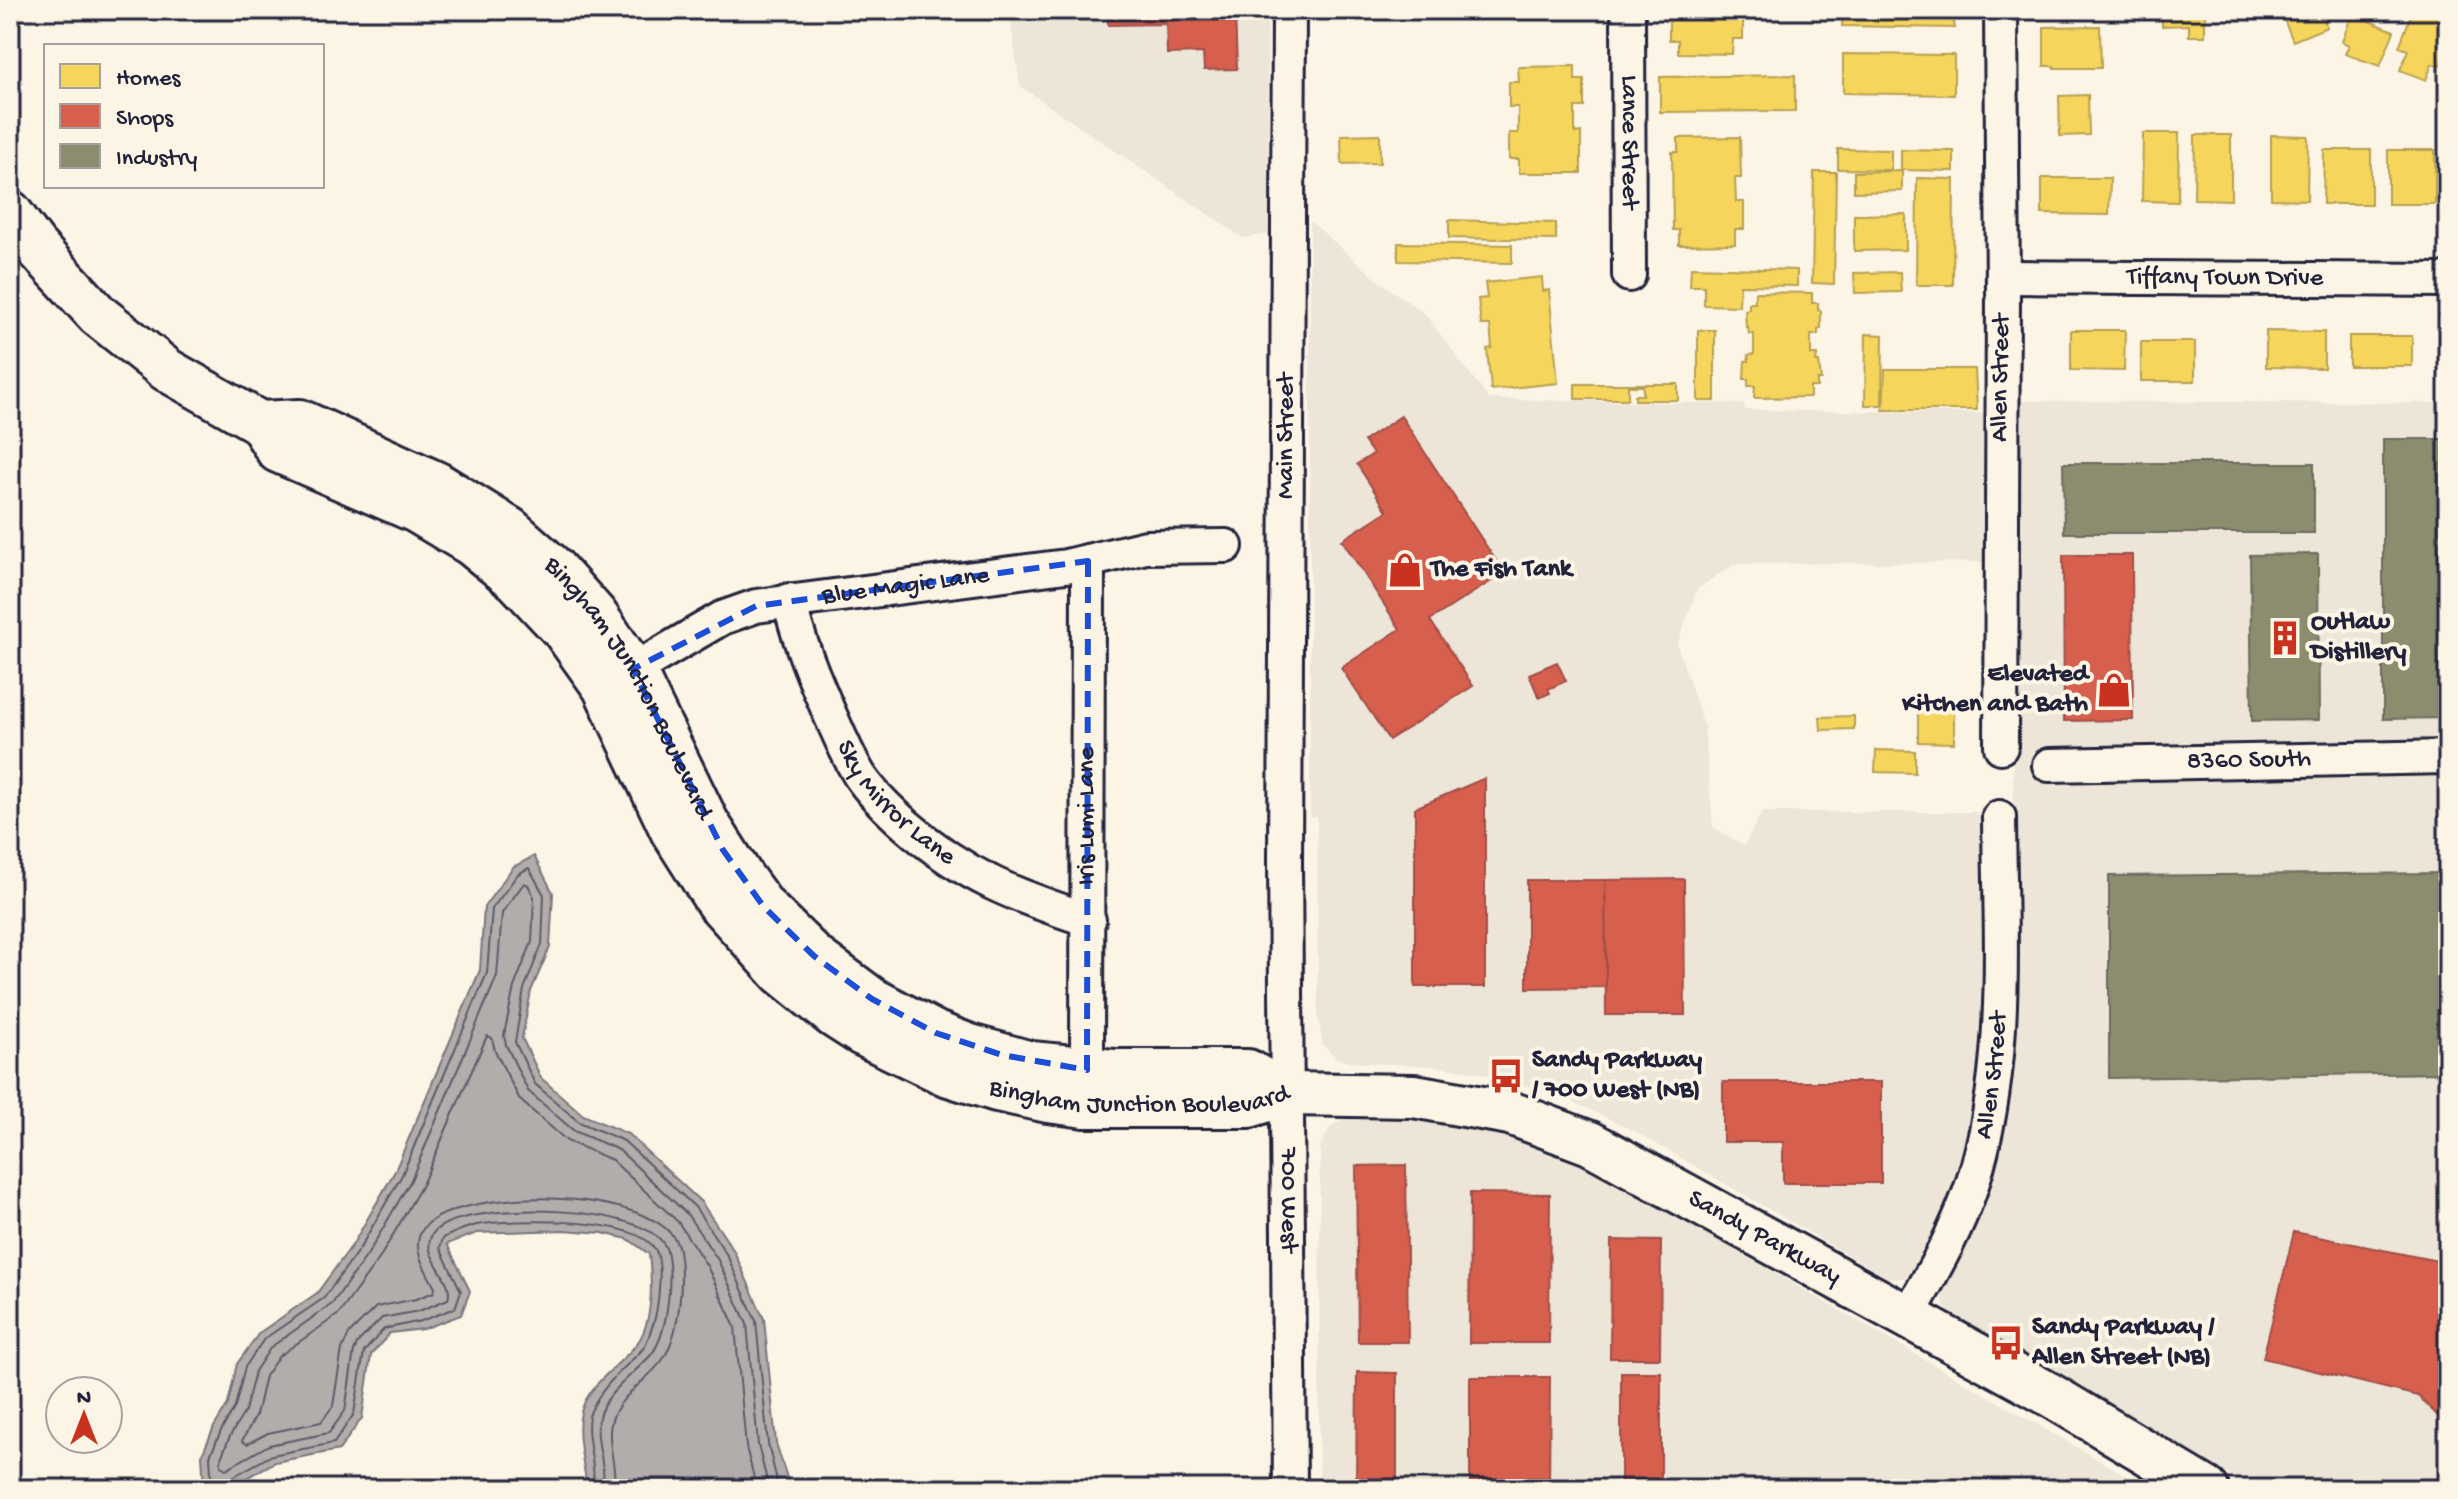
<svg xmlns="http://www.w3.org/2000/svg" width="2458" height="1499" viewBox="0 0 2458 1499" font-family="'Gochi Hand',sans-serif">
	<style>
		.built { fill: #ece5d8 }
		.water { fill: #b2adab; stroke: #78757e; stroke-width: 2 }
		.homes { fill: #f6d55c; stroke: #b69f52; stroke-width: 2 }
		.shops { fill: #d6604d; stroke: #a04d48; stroke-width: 2 }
		.industry { fill: #8c8c6e; stroke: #6c6c5f; stroke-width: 2 }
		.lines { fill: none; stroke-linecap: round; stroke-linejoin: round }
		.shore { stroke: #5c5a68; stroke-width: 2 }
		.minor-casing { stroke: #22223b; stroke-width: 38 }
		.major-casing { stroke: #22223b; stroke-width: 48 }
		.minor { stroke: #fcf5e5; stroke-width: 32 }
		.major { stroke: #fcf5e5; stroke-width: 42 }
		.marked { fill: none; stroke: #1d4ed8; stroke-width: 6; stroke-dasharray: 16 10; stroke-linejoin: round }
		.labels { text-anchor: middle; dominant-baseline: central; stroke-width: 8; stroke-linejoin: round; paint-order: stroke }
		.street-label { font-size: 26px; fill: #22223b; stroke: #fcf5e5 }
		.poi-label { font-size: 26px; font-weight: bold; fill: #22223b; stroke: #fcf5e5; text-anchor: start }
	</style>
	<rect width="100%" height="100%" fill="#fcf5e5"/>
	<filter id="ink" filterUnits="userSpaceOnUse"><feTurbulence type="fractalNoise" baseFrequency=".0125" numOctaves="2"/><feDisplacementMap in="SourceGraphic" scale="16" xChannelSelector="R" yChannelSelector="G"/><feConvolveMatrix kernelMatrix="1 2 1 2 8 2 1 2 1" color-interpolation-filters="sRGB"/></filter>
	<g filter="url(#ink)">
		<g class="built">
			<path d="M 1009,10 L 1267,10 L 1269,234 L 1243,238 L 1020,86 Z"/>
			<path d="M 1310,221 L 1380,282 L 1425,314 L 1489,399 L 1744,404 L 1745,410 L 1987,413 L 1987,562 L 1734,564 L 1697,589 L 1677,645 L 1704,726 L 1713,827 L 1744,846 L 1762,812 L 1984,812 L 1982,1056 L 1971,1127 L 1956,1184 L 1917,1267 L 1906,1277 L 1895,1279 L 1884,1276 L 1636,1132 L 1561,1096 L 1472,1071 L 1432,1066 L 1348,1062 L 1336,1058 L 1323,1045 L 1318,1018 L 1317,817 L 1310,817 Z"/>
			<path d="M 2018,401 L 2448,403 L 2448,1489 L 2253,1489 L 1955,1317 L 1944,1306 L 1941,1291 L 1943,1284 L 1969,1236 L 1996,1163 L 2007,1113 L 2015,1049 L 2012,562 Z"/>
			<path d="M 1357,1115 L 1412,1116 L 1497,1129 L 1586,1164 L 2149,1489 L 1319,1489 L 1320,1147 L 1331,1126 L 1347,1117 Z"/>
		</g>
		<path class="water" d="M 534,856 L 553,893 L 550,947 L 531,991 L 522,1038 L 541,1078 L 583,1115 L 628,1134 L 701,1202 L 734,1251 L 764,1319 L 776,1443 L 788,1481 L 787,1489 L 580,1489 L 586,1481 C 583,1460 576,1433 581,1412 C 589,1383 618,1367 636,1345 C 654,1322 652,1281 649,1254 L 628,1239 L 602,1233 L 564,1230 L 477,1233 L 447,1244 L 470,1291 L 461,1315 L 423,1329 L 390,1333 L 371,1355 L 362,1418 L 339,1450 L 275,1462 L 228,1488 L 204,1489 L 202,1455 L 214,1427 L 228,1404 L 237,1364 L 259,1333 L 317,1293 L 353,1244 L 395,1171 L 480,970 L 484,907 L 513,867 Z"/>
		<g class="homes">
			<path d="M 1464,10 L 1576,10 L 1576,15 L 1464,16 Z"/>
			<path d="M 1677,10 L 1743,10 L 1743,39 L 1733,39 L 1732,54 L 1678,53 L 1678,40 L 1669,40 L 1669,13 L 1677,13 Z"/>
			<path d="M 1843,10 L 1954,10 L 1954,28 L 1842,26 Z"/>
			<path d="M 2162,10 L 2205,10 L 2205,36 L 2189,36 L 2189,25 L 2162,26 Z"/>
			<path d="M 2280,10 L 2320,10 L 2327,27 L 2293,41 Z"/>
			<path d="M 2413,10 L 2448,10 L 2448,57 L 2444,56 L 2440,66 L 2432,64 L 2426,80 L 2400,70 L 2408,50 L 2399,47 Z"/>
			<path d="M 2352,14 L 2394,31 L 2380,66 L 2345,54 L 2349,45 L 2342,42 Z"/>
			<path d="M 2100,26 L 2101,68 L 2054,68 L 2054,66 L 2044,66 L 2044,27 Z"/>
			<path d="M 1843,54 L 1954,55 L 1954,95 L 1843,93 Z"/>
			<path d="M 1575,66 L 1575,80 L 1584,80 L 1584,107 L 1575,107 L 1575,133 L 1581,132 L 1581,173 L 1519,173 L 1519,159 L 1509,159 L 1509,133 L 1518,133 L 1518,107 L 1509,107 L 1509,82 L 1519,82 L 1518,67 Z"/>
			<path d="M 1795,75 L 1795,111 L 1660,112 L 1660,77 Z"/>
			<path d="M 2088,95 L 2089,135 L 2060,136 L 2059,96 Z"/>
			<path d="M 2143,133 L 2179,133 L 2178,202 L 2142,201 Z"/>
			<path d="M 1380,134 L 1380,163 L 1342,164 L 1341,135 Z"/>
			<path d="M 2195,135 L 2231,135 L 2231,200 L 2194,199 Z"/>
			<path d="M 2271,135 L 2308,136 L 2307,200 L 2271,199 Z"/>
			<path d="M 1740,137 L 1741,178 L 1735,178 L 1736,202 L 1744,202 L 1744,229 L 1735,229 L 1735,244 L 1679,245 L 1679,230 L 1673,230 L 1672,152 L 1678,152 L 1678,138 Z"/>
			<path d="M 1838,149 L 1891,150 L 1891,170 L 1838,169 Z"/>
			<path d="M 1901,150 L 1954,151 L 1954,171 L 1901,170 Z"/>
			<path d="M 2324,150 L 2371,150 L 2371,204 L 2323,204 Z"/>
			<rect x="2388" y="150" width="47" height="54"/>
			<path d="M 1902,171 L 1902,191 L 1854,192 L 1854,172 Z"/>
			<path d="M 1814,172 L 1836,172 L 1834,284 L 1812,283 Z"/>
			<path d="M 1917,178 L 1954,179 L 1953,285 L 1916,285 Z"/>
			<path d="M 2042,178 L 2110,178 L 2109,215 L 2042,214 Z"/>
			<path d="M 1906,214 L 1906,250 L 1854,251 L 1854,215 Z"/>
			<path d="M 1449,220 L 1556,223 L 1556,240 L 1449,238 Z"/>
			<path d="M 1398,243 L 1512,245 L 1512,263 L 1398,261 Z"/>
			<path d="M 1691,267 L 1797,270 L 1797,286 L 1740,285 L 1739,306 L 1704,305 L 1704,286 L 1690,286 Z"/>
			<path d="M 1900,272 L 1901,292 L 1855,293 L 1854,273 Z"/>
			<path d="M 1542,277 L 1543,291 L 1549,290 L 1558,383 L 1491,390 L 1487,349 L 1492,348 L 1490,325 L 1481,325 L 1478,299 L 1487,298 L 1485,283 Z"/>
			<path d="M 1755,292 L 1812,293 L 1812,303 L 1818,303 L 1818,310 L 1821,311 L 1821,329 L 1818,329 L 1818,335 L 1811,335 L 1811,355 L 1817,355 L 1816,362 L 1819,362 L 1821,380 L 1817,380 L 1817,387 L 1810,387 L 1810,397 L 1754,398 L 1755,386 L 1748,386 L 1748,379 L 1744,379 L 1745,361 L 1749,361 L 1748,355 L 1754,354 L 1754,334 L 1749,334 L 1748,327 L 1746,327 L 1745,310 L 1749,309 L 1749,303 L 1755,303 Z"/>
			<rect x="1698" y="330" width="17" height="71"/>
			<path d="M 2071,330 L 2125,330 L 2124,371 L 2071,370 Z"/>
			<path d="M 2266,331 L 2324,332 L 2324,368 L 2266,367 Z"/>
			<path d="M 1866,334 L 1883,335 L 1882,405 L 1865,405 Z"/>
			<rect x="2349" y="336" width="63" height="30"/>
			<rect x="2141" y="342" width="54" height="39"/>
			<path d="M 1885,369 L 1975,369 L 1977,410 L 1883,410 Z"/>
			<path d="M 1575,384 L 1678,384 L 1678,400 L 1635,400 L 1635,395 L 1643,395 L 1643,386 L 1628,386 L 1628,399 L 1575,399 Z"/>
			<path d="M 1918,700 L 1954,700 L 1954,743 L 1918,742 Z"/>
			<path d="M 1854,716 L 1854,729 L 1821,730 L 1820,717 Z"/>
			<path d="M 1876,750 L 1915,751 L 1915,773 L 1875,772 Z"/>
		</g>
		<g class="shops">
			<path d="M 1108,10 L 1235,10 L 1237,69 L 1204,70 L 1203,53 L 1167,54 L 1166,24 L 1108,25 Z"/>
			<path d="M 1401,416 L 1504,573 L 1430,620 L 1473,686 L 1389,740 L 1341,668 L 1400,629 L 1342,540 L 1387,511 L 1357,464 L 1373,454 L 1364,441 Z"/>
			<path d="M 2063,555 L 2132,555 L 2133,720 L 2064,721 Z"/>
			<path d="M 1557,662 L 1566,681 L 1548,689 L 1550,693 L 1539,698 L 1529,674 Z"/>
			<path d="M 1485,778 L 1485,987 L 1415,987 L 1415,808 Z"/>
			<path d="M 1684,879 L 1685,1015 L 1606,1015 L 1605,880 Z"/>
			<path d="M 1527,880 L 1605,880 L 1606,987 L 1527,988 Z"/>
			<path d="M 1723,1082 L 1881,1082 L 1881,1183 L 1783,1183 L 1783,1142 L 1723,1142 Z"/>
			<path d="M 1406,1165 L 1408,1342 L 1358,1342 L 1356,1166 Z"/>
			<path d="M 1470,1193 L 1550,1194 L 1549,1343 L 1469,1343 Z"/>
			<path d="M 2294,1232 L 2448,1263 L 2448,1426 L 2418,1396 L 2263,1358 Z"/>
			<path d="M 1611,1240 L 1661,1241 L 1660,1358 L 1610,1358 Z"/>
			<path d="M 1357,1372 L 1397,1373 L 1397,1489 L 1356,1489 Z"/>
			<rect x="1621" y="1372" width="40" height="117"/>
			<path d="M 1470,1377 L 1550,1377 L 1549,1489 L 1470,1489 Z"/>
		</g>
		<g class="industry">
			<path d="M 2383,439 L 2448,439 L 2448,718 L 2383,719 Z"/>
			<path d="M 2063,463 L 2314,463 L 2314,533 L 2064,533 Z"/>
			<path d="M 2318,554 L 2319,720 L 2252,721 L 2250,555 Z"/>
			<path d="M 2448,873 L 2448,1073 L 2109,1078 L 2109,876 Z"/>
		</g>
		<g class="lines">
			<g class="shore">
				<path d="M 212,1489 L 210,1456 L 221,1431 L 235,1407 L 245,1367 L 264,1339 L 324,1298 L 360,1248 L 402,1175 L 487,973 L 492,909 L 518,874 L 529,868 L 544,895 L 542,944 L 524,989 L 515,1042 L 535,1084 L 579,1122 L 624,1141 L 695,1207 L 727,1255 L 756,1321 L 768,1444 L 779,1489"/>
				<path d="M 225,1489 L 229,1479 L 272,1455 L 334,1443 L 354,1414 L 364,1352 L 384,1329 L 421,1321 L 455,1308 L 461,1291 L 440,1248 L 443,1238 C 453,1233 466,1227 477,1225 C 513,1219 634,1216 655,1249 C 664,1262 658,1307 654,1322 C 651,1329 649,1338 645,1345 C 642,1352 634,1357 629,1363 C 614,1377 599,1392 591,1411 C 581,1433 601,1472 590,1489"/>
				<path d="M 602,1489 C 608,1466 593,1440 599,1417 C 606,1392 633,1375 650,1356 C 668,1336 673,1277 667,1251 C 655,1202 462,1200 434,1232 C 416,1254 456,1278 448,1299 L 419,1311 L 382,1318 L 358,1342 L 354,1351 L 345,1411 L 329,1433 L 269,1445 L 226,1469 L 221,1466 L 221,1458 L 230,1436 L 245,1411 L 255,1371 L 271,1347 L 332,1304 L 368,1254 L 411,1180 L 497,976 L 502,913 L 524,883 L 528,885 L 534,897 L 532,942 L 514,987 L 504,1035 L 506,1045 L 528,1091 L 574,1131 L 619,1150 L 687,1214 L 718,1260 L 747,1324 L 758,1445 L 769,1489"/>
				<path d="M 614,1489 C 618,1466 604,1439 613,1417 C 622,1394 646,1381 661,1362 C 680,1337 684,1280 679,1250 C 667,1183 433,1184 419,1237 C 414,1255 428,1273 435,1288 L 434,1292 L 416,1299 L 376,1307 L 349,1334 L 342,1349 L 333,1406 L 321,1422 L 268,1433 L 247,1444 L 242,1441 L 256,1415 L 265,1376 L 279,1356 L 339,1314 L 379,1259 L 422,1185 L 487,1036 L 492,1038 L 495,1051 L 520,1100 L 567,1141 L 612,1160 L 678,1222 L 707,1266 L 735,1327 L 746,1447 L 757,1489"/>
			</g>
			<g class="minor-casing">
				<g id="minor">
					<path id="s1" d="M 1289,10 L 1285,862 L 1290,1489"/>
					<path id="s2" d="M 1628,10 L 1629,275"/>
					<path d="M 2001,10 L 2003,294 L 2001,747"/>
					<path id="s3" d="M 2003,277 L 2448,280"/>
					<path id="s4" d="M 789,600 C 798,639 812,673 828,710 C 838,732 847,755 860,776 C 873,795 889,810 906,825 C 965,877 1016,896 1089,920"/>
					<path id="s5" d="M 614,681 L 722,618 L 756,606 L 1066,566 L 1146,547 L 1226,546"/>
					<path id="s6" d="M 2049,765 L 2448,757"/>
					<path id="s7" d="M 1087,1070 L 1088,561"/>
					<path id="s8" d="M 1908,1316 C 1931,1275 1957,1231 1972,1185 C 2010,1065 2000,941 1999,817"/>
				</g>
			</g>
			<g class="major-casing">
				<g id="major">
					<path id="s9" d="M 10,212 L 35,246 L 98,315 L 167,370 L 260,423 L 278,451 L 416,511 L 471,544 L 517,581 L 564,631 L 604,687 L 672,831 L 717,902 L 781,973 L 834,1016 L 862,1034 L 946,1074 L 997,1090 L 1048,1101 L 1085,1106 L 1249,1106 L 1287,1094 L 1414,1096 L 1510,1113 L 1590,1143 L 2047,1393 L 2207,1489"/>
					<path id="s10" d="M 260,423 L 300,421 L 436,483 L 510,529 L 553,567 L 595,614 L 633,669 L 707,822 L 742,877 L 764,907 L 814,956 L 872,999 L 936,1033 L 970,1046 L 1031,1063 L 1114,1071 L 1248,1071 L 1287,1094"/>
				</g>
			</g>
			<use href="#minor" class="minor"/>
			<use href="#major" class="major"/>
		</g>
	</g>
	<path class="marked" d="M 1088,561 L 1087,1070 L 1002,1055 L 936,1033 L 872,999 L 814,956 L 764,907 L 723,850 L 633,669 L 756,606 Z"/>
	<defs>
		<g id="shop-bare" transform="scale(2.76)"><path d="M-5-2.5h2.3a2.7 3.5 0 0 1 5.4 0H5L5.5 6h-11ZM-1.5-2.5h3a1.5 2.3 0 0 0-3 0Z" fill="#c8321e" stroke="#fcf5e5" stroke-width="2.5" paint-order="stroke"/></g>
		<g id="building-bare" transform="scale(2.76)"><path d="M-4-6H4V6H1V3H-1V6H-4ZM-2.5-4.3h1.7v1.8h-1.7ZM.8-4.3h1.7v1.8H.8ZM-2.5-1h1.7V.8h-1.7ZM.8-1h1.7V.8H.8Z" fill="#c8321e" stroke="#fcf5e5" stroke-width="2.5" paint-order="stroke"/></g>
		<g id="bus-bare" transform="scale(2.76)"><path d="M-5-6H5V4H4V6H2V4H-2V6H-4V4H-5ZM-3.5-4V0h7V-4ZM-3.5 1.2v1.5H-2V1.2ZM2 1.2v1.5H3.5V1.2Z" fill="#c8321e" stroke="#fcf5e5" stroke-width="2.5" paint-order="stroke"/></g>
	</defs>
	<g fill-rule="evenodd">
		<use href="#shop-bare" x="1405" y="570"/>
		<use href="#building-bare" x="2285" y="638"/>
		<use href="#shop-bare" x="2114" y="690"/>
		<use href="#bus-bare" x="1506" y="1076"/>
		<use href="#bus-bare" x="2006" y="1343"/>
	</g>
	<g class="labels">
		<g class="street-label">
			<text stroke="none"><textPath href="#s2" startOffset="132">Lance Street</textPath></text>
			<text stroke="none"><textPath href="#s3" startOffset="222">Tiffany Town Drive</textPath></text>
			<text transform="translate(2002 378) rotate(-89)">Allen Street</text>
			<text transform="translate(1287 436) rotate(-90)">Main Street</text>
			<text stroke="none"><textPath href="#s5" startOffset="312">Blue Magic Lane</textPath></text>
			<text stroke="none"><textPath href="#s10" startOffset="478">Bingham Junction Boulevard</textPath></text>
			<text stroke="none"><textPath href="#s6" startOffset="200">8360 South</textPath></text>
			<text stroke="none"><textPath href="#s4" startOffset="234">Sky Mirror Lane</textPath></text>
			<text stroke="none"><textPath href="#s7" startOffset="254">Iris Lumi Lane</textPath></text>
			<text stroke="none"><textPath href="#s8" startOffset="258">Allen Street</textPath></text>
			<text stroke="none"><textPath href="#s9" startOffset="1506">Bingham Junction Boulevard</textPath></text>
			<text stroke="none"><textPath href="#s1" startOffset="1190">700 West</textPath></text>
			<text stroke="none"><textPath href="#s9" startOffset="2164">Sandy Parkway</textPath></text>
		</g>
		<g class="poi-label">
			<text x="1431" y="570">The Fish Tank</text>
			<text x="2311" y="623">Outlaw<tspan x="2311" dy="30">Distillery</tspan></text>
			<text x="2088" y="675" text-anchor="end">Elevated<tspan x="2088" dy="30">Kitchen and Bath</tspan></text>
			<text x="1532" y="1061">Sandy Parkway<tspan x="1532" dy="30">/ 700 West (NB)</tspan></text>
			<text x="2032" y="1328">Sandy Parkway /<tspan x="2032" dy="30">Allen Street (NB)</tspan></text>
		</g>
	</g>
	<rect width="2458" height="1499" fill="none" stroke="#fcf5e5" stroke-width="40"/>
	<rect x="20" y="20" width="2418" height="1459" fill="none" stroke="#22223b" stroke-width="3" filter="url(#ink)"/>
	<rect x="44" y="44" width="280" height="144" fill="#fcf5e5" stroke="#a5a1a1" stroke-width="2"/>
	<rect x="60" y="64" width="40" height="24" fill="#f6d55c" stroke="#a5a1a1" stroke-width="2"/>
	<text x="116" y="84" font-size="24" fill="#22223b">Homes</text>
	<rect x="60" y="104" width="40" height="24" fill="#d6604d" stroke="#a5a1a1" stroke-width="2"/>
	<text x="116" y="124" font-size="24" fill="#22223b">Shops</text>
	<rect x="60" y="144" width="40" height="24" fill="#8c8c6e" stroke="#a5a1a1" stroke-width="2"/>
	<text x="116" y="164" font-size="24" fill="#22223b">Industry</text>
	<g transform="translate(84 1415)"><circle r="38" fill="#fcf5e5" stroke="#a5a1a1" stroke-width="2"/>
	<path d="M0-6L14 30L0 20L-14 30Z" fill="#c8321e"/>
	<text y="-12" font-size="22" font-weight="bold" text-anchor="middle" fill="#22223b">N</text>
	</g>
</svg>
